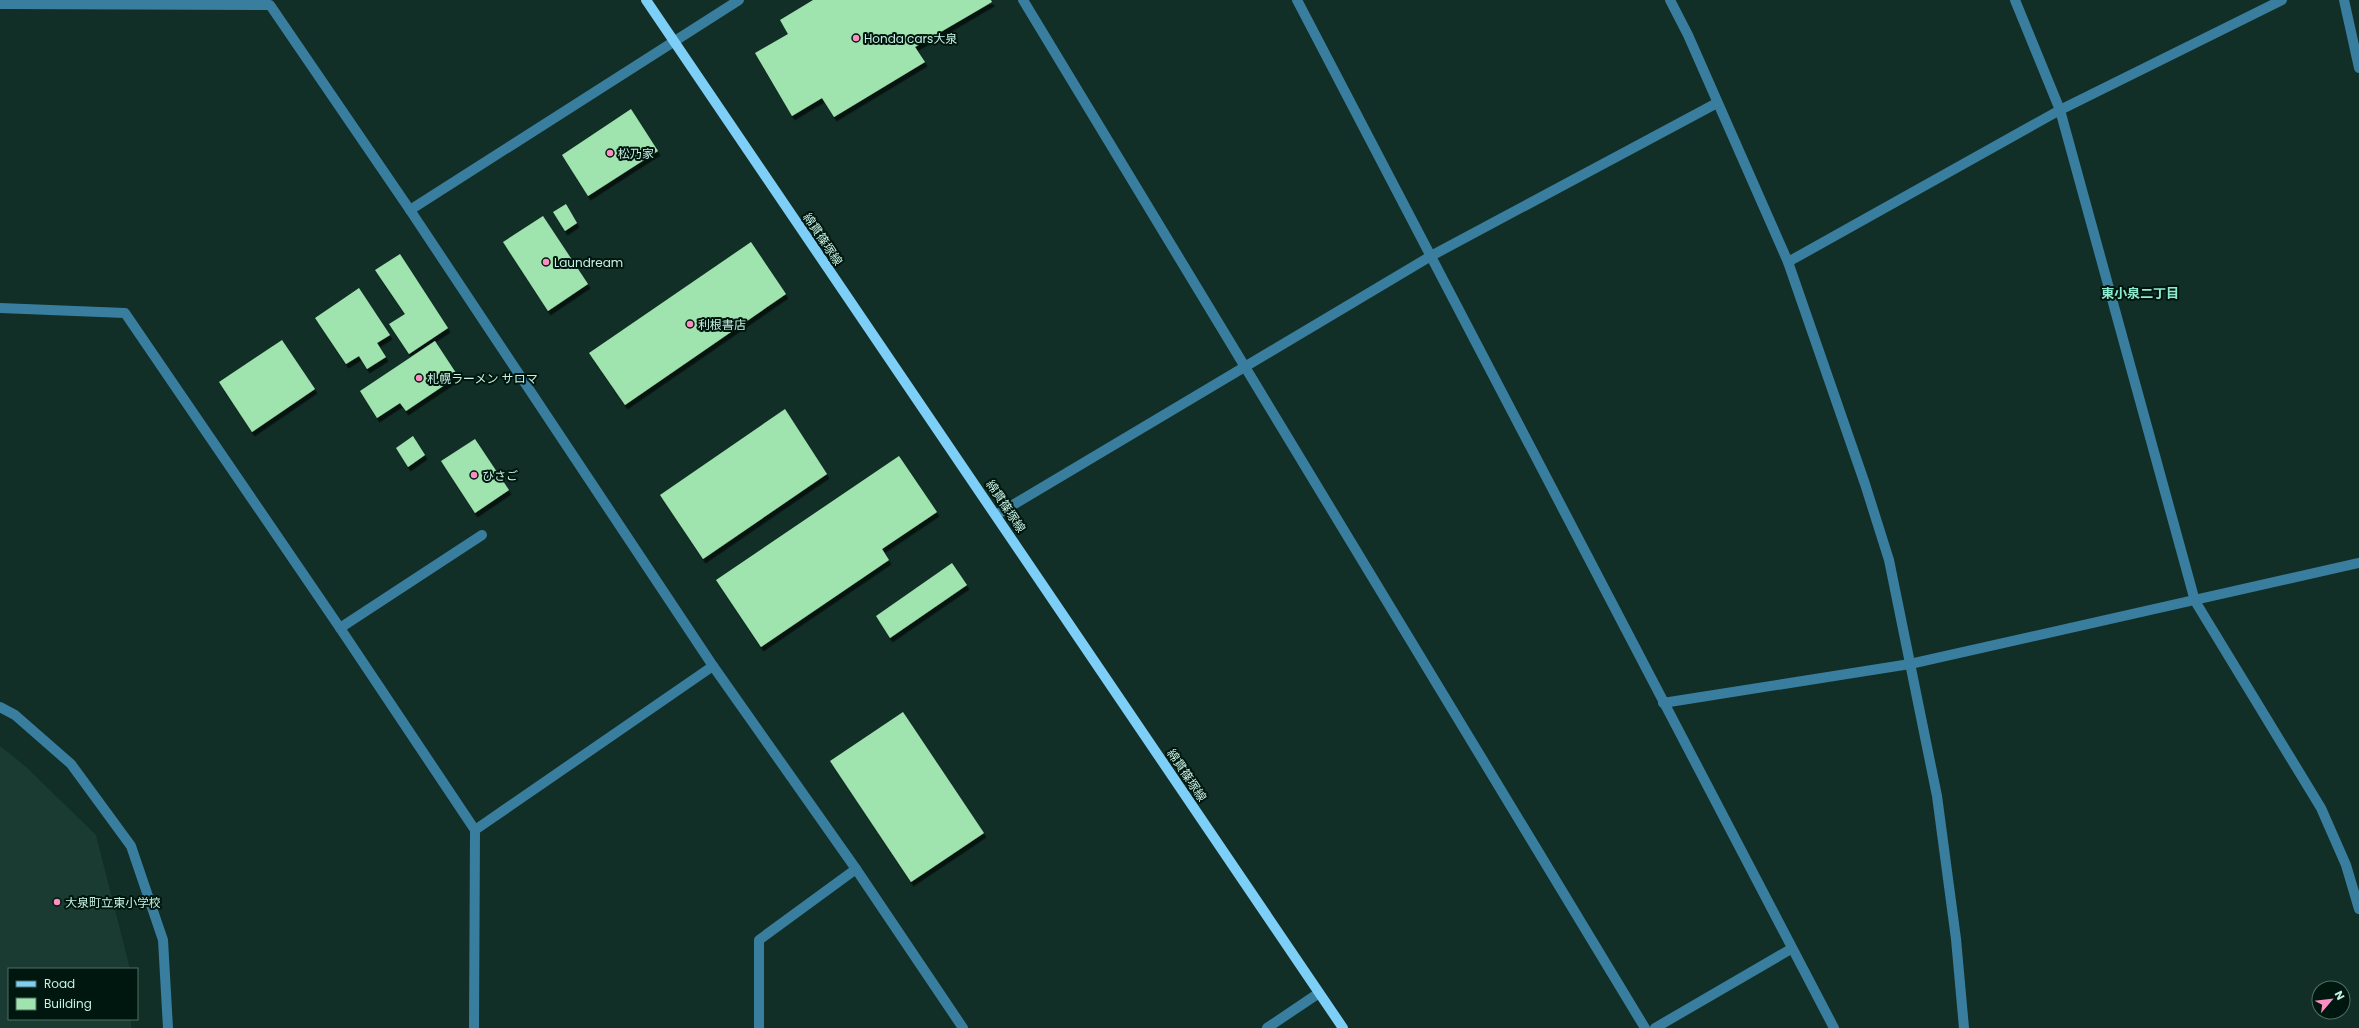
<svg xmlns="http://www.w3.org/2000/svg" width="2359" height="1028" viewBox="0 0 2359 1028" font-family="Poppins,'Noto Sans JP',sans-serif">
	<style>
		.built { fill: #193b31 }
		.building { fill: #9fe3af; filter: url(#shadow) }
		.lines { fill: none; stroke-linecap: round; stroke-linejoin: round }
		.minor { stroke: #397e9f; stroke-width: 10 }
		.major { stroke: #7ecff7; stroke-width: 10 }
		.poi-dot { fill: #fc8fc2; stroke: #00170f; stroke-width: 1.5 }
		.labels { text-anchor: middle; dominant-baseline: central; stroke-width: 4; stroke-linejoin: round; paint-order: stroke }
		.poi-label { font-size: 12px; fill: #c6f1e2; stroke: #00170f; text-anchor: start }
		.street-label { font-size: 12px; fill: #c6f1e2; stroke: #00170f }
		.neighbourhood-label { font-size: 13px; font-weight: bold; fill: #8eebcd; stroke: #00170f }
	</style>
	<defs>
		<filter id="shadow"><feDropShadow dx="2.5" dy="4.5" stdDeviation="0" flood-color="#0009"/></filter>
	</defs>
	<rect width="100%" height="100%" fill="#112f26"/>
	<path class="built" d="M 0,746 L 25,766 L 96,835 L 130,969 L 9,969 L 9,1019 L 131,1019 L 131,1028 L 0,1028 Z"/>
	<g class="building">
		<path d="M 813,0 L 991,0 L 992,2 L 915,47 L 925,62 L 834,117 L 822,98 L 792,116 L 755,53 L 788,34 L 780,20 Z"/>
		<path d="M 631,109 L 658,151 L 588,196 L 562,155 Z"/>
		<path d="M 566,204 L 577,223 L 565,231 L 553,212 Z"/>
		<path d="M 543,216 L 588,284 L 548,311 L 503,242 Z"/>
		<path d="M 751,242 L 786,294 L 625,405 L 589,353 Z"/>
		<path d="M 400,254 L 448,328 L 409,354 L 389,324 L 405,314 L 375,270 Z"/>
		<path d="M 359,288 L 390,335 L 377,343 L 386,357 L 367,369 L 359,356 L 346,364 L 315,318 Z"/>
		<path d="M 282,340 L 315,389 L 252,432 L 219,382 Z"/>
		<path d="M 435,341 L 458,376 L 406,411 L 400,403 L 377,418 L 360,391 Z"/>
		<path d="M 785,409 L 827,474 L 703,559 L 660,495 Z"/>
		<path d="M 413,436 L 425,455 L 408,467 L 396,448 Z"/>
		<path d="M 475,439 L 509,490 L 475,513 L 441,461 Z"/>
		<path d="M 899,456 L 937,512 L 882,549 L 889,560 L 761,647 L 716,580 Z"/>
		<path d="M 952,563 L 967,585 L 890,638 L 876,616 Z"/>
		<path d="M 903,712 L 984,833 L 911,882 L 830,761 Z"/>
	</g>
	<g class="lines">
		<g class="minor">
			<path d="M 1023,0 L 1645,1028"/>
			<path d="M 1297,0 L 1834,1028"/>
			<path d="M 1670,0 L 1688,35 L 1788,262 L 1865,484 L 1889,560 L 1937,796 L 1956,939 L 1964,1028"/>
			<path d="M 2015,0 L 2060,110 L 2195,601 L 2321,808 L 2346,865 L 2359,909"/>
			<path d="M 2344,0 L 2359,68"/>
			<path d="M 0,4 L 270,5 L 410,210 L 713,666 L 856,869 L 963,1028"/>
			<path d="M 410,210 L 739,0"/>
			<path d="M 1788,262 L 2060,110 L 2282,0"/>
			<path d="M 0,308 L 125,313 L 340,628 L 475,830 L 474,1028"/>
			<path d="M 996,515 L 1431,256 L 1717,103"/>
			<path d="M 340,628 L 482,535"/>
			<path d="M 1663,703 L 1910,664 L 2359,563"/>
			<path d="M 0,707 L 15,715 L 71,764 L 131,846 L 163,940 L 168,1028"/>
			<path d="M 475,830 L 713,666"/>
			<path d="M 759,1028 L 759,940 L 856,869"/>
			<path d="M 1267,1028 L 1319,993"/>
			<path d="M 1655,1028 L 1791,949"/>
		</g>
		<path class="major" d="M 646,0 L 1343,1028"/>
	</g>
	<g class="poi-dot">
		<circle cx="856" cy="38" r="4"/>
		<circle cx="610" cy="153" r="4"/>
		<circle cx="546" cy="262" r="4"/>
		<circle cx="690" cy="324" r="4"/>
		<circle cx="419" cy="378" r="4"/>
		<circle cx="474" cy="475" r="4"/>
		<circle cx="57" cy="902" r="4"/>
	</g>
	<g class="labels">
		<g class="poi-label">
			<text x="864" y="38">Honda cars大泉</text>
			<text x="618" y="153">松乃家</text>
			<text x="554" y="262">Laundream</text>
			<text x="698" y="324">利根書店</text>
			<text x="427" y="378">札幌ラーメン サロマ</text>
			<text x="482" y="475">ひさご</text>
			<text x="65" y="902">大泉町立東小学校</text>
		</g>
		<g class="street-label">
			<text transform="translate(823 239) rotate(56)">綿貫篠塚線</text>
			<text transform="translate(1006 506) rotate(56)">綿貫篠塚線</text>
			<text transform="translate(1187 775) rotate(56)">綿貫篠塚線</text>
		</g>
		<g class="neighbourhood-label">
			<text x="2140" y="293">東小泉二丁目</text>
		</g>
	</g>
	<rect x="8" y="968" width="130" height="52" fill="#00170f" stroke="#4f6e63"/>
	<rect x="16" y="981" width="20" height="6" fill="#7ecff7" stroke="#4f6e63"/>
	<text x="44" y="988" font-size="12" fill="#c6f1e2">Road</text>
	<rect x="16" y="998" width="20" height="12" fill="#9fe3af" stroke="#4f6e63"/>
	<text x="44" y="1008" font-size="12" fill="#c6f1e2">Building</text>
	<g transform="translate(2331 1000) rotate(62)"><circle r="19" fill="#00170f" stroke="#4f6e63"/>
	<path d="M0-3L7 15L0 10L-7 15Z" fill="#fc8fc2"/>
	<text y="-6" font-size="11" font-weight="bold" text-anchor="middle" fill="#c6f1e2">N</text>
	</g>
</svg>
